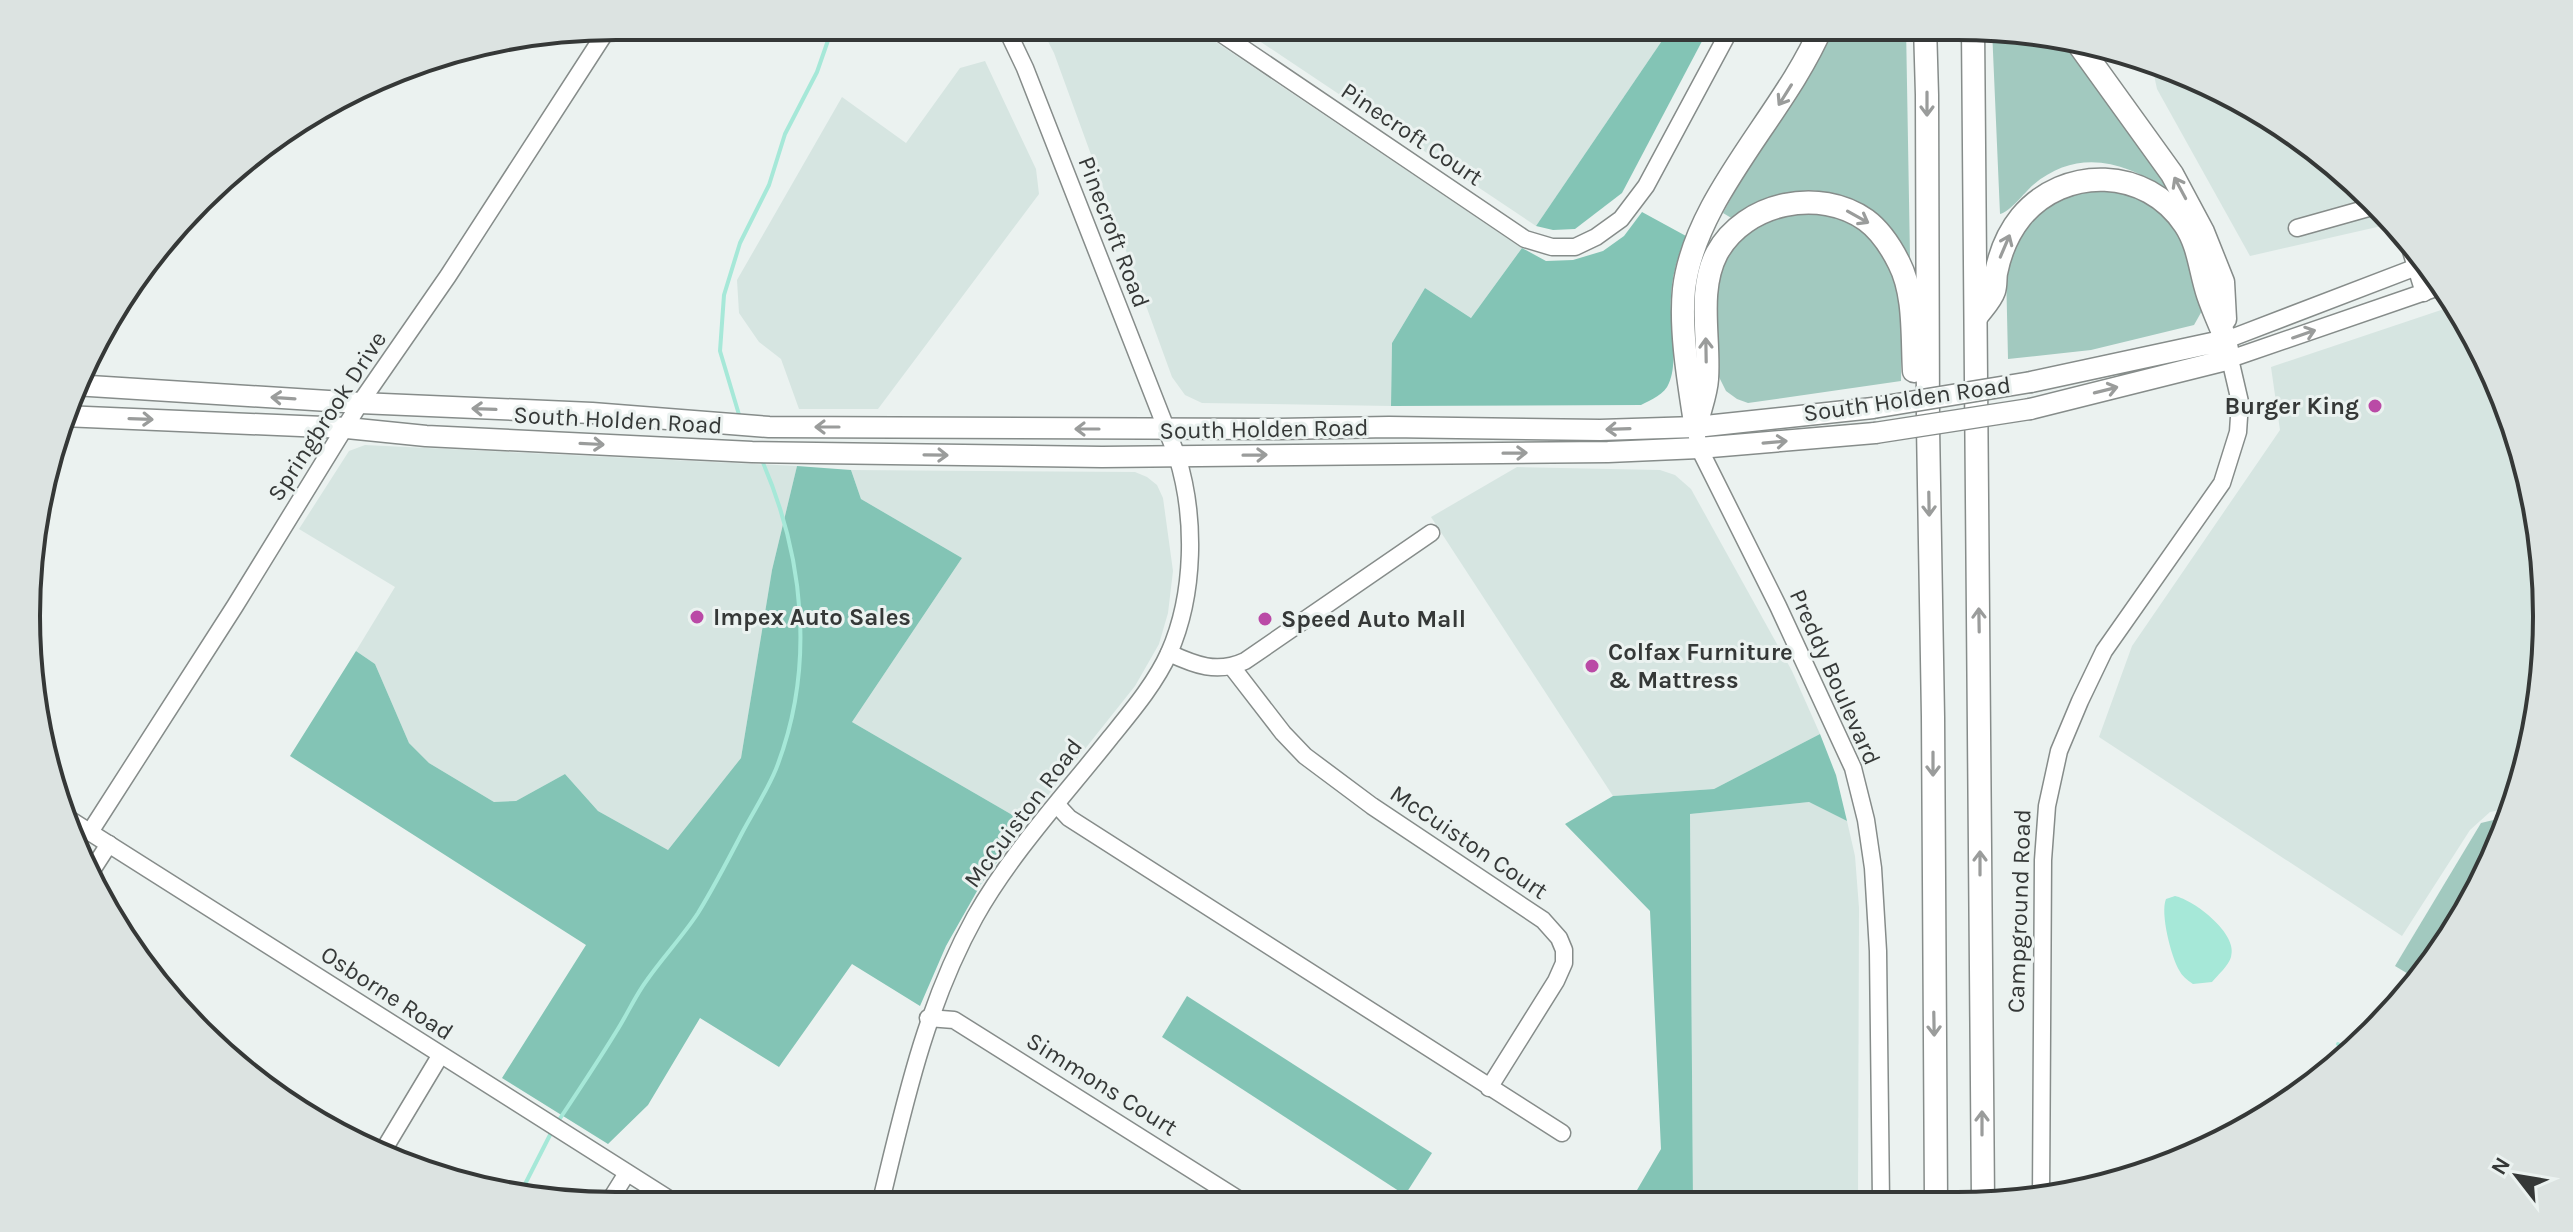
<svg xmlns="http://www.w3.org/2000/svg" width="2573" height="1232" viewBox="0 0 2573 1232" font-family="Karla,sans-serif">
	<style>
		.built { fill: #d6e5e1 }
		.green { fill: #a2c9bf }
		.forest { fill: #83c4b5 }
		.water { fill: #a6e8d8 }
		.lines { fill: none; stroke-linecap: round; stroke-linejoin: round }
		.stream { stroke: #a6e8d8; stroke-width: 4 }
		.minor-casing { stroke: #868c8a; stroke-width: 19 }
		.major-casing { stroke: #868c8a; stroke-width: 23 }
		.highway-casing { stroke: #868c8a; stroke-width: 25 }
		.minor { stroke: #fff; stroke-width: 16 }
		.major { stroke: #fff; stroke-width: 20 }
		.highway { stroke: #fff; stroke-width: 22 }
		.major-bridge-casing { stroke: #868c8a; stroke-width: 23; stroke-linecap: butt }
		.major-bridge { stroke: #fff; stroke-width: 20 }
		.oneway { stroke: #9a9c9b }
		.poi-dot { fill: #ba4aa6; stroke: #ebf2f0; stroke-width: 3 }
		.labels { text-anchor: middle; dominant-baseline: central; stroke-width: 6; stroke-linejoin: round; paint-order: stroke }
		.street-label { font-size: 24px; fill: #353837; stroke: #ebf2f0 }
		.poi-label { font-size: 24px; font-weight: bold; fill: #353837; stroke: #ebf2f0; text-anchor: start }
		.rim { fill: none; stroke: #353837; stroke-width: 4 }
	</style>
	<rect width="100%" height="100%" fill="#ebf2f0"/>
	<g class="built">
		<path d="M 1040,26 L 1192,26 L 1522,248 L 1471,318 L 1425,288 L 1392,343 L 1391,406 L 1202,403 L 1185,395 L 1172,377 L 1054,53 Z"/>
		<path d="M 1246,26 L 1672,26 L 1536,226 L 1243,30 Z"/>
		<path d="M 985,61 L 1036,169 L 1039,194 L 878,409 L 799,409 L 781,359 L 759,342 L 739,313 L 737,280 L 842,97 L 906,143 L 960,68 Z"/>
		<path d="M 2151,61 L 2183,71 L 2285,126 L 2375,199 L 2384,210 L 2386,225 L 2250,256 L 2157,89 Z"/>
		<path d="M 2456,305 L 2502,391 L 2536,501 L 2547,616 L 2536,732 L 2512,808 L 2490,812 L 2470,830 L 2402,936 L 2099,737 L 2132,646 L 2280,430 L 2271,367 Z"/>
		<path d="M 365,445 L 797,466 L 772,570 L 741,758 L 668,850 L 598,811 L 565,774 L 516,801 L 494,802 L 429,763 L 409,743 L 375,664 L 356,651 L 395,587 L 299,529 L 349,451 Z"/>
		<path d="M 1517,467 L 1660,470 L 1675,475 L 1691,489 L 1792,671 L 1820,734 L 1714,789 L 1613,796 L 1431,517 Z"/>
		<path d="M 851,470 L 1135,472 L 1147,477 L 1157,485 L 1163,498 L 1173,571 L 1168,613 L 1159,644 L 1135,686 L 1026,823 L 852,722 L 962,558 L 861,499 Z"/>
		<path d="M 1809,802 L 1847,821 L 1855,856 L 1859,908 L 1858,1202 L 1693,1202 L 1690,814 Z"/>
	</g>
	<g class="green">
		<path d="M 1830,26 L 1906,26 L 1910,257 L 1907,257 C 1893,245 1857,204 1843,198 C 1805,180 1765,198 1733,219 L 1723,213 L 1739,184 L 1795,98 Z"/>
		<path d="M 1992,29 L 2068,37 L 2171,186 L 2167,190 C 2124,161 2077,148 2033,185 C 2024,193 2010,212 2000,214 Z"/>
		<path d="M 2098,186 C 2108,187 2120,188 2130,191 C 2180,210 2190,264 2203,309 L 2194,325 L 2091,350 L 2008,359 L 2006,269 L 2016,241 L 2039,210 L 2068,193 Z"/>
		<path d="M 1805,209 L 1858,223 L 1877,242 L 1902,287 L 1901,381 L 1748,403 L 1737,399 L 1726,391 L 1717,373 L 1716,287 L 1726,258 L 1752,226 Z"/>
		<path d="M 2510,816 L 2502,842 L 2425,976 L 2420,981 L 2395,966 L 2481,823 Z"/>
	</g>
	<g class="forest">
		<path d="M 1672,26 L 1710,26 L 1622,193 L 1575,229 L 1553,230 L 1536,226 Z"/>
		<path d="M 1642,212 L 1686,236 C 1678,255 1672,275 1671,296 C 1669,321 1679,360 1669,383 C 1665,394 1651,400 1641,405 L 1391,406 L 1392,343 L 1425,288 L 1471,318 L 1522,248 L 1546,261 L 1573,260 L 1603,251 L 1624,236 Z"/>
		<path d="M 797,466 L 851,470 L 861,499 L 962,558 L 852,722 L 1026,823 L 981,884 L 946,946 L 920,1006 L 852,964 L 779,1067 L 700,1018 L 648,1105 L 608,1144 L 502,1078 L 586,945 L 290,756 L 356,651 L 375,664 L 409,743 L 429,763 L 494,802 L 516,801 L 565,774 L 598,811 L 668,850 L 741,758 L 772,570 Z"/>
		<path d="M 1820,734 L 1836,775 L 1847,821 L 1809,802 L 1690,814 L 1693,1202 L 1630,1202 L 1661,1149 L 1650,911 L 1565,824 L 1613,796 L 1714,789 Z"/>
		<path d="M 1187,996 L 1432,1153 L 1405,1195 L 1162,1037 Z"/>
	</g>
	<path class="water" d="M 2175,896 C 2194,900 2239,934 2231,957 C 2229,965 2218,975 2212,982 L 2193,984 C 2187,980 2182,976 2179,970 C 2171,956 2160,913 2166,899 Z"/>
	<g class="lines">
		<g class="stream">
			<path d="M 740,418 L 720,351 L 724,295 L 740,243 L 769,185 L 785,134 L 817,72 L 833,26"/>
			<path d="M 2338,1044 L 2348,1052"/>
			<path d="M 557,1123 C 577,1093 597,1063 616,1032 C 627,1015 635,996 647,980 C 663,957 683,936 698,913 C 714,887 728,860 742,833 C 753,812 767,791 776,769 C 816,667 804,556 761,458"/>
			<path d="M 519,1196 L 552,1131"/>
		</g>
		<g class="minor-casing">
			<g id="minor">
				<path d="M 1210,26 L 1525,239 L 1552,247 L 1575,247 L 1596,237 L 1621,219 L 1646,186 L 1732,26"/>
				<path d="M 2297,228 L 2379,205"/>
				<path d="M 2407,238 L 2424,293"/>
				<path d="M 2226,340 L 2427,263"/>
				<path d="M 1697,437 L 1699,448 L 1778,606 L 1853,768 L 1866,820 L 1873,868 L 1878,951 L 1881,1201"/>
				<path d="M 1169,653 C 1195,665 1217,674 1245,661 L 1431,533"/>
				<path d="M 1232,667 L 1283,733 L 1305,756 L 1372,806 L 1543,920 L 1559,938 L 1564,950 L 1564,963 L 1556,981 L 1489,1088"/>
				<path d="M 1057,805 L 1069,818 L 1562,1133"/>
				<path d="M 69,819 L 680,1206"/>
				<path d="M 90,832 L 235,606 L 360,403 L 448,276 L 609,27"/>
				<path d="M 87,878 L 109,844"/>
				<path d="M 928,1018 L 954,1020 L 1246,1204"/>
				<path d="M 380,1156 L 440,1056"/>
				<path d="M 2041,1199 L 2043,860 L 2047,806 L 2059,751 L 2080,701 L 2104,651 L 2222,483 L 2238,432 L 2240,402 L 2230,359 L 2445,285"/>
				<path d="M 607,1205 L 627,1173"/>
				<path d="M 880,1205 C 904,1106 925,1007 975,917 C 1011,853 1064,796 1110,738 C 1131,712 1155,684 1169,653 C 1195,594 1196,517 1177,456 L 1025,68 L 1005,26"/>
			</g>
		</g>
		<g class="major-casing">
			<g id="major">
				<path d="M 74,385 L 360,403 L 592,413 L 769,427 L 1279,429 L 1389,427 L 1600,430 L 1696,427 L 1873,408"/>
				<path d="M 2030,409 L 2230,359 L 2226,340 L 2031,382"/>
				<path d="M 63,416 L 347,428 L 426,436 L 752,452 L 1102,457 L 1608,452 L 1699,448 L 1875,433"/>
			</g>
		</g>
		<g class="highway-casing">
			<g id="highway">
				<path d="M 1925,26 L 1927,95 L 1928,426 L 1933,717 L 1936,1201"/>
				<path d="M 1973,28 L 1983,1201"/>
				<path d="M 2074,38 L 2172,174 L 2203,232 L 2223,282 L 2225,319"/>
				<path d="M 1977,316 C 1982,309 1991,300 1994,291 C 1996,285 1995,279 1996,273 C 2000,253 2008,233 2021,217 C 2064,165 2147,167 2185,225 C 2199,246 2200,271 2208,295 C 2213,310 2220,325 2226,340"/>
				<path d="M 1694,416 C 1688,377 1680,328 1684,289 C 1695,196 1785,114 1822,26"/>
				<path d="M 1696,427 C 1699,411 1706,395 1707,379 C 1710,338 1697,291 1717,253 C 1745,202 1820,187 1866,220 C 1881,231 1891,247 1899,263 C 1915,294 1912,336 1914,371"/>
			</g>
		</g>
		<use href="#minor" class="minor"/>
		<use href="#major" class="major"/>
		<use href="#highway" class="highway"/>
		<g class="major-bridge-casing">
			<g id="major-bridge">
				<path d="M 1873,408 L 2031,382"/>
				<path d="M 1875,433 L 2030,409"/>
			</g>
		</g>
		<use href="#major-bridge" class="major-bridge"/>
	</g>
	<defs><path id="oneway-shaft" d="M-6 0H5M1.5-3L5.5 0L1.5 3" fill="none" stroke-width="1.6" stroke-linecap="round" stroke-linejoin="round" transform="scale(2)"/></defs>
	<g class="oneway">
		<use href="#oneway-shaft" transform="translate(1785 95) rotate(122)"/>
		<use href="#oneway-shaft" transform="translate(1927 104) rotate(90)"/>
		<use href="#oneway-shaft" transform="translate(2180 188) rotate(-118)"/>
		<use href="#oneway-shaft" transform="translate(1858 217) rotate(29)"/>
		<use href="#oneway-shaft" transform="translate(2005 246) rotate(-67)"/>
		<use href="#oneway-shaft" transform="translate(2304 334) rotate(-19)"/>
		<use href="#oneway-shaft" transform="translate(1706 350) rotate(-91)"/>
		<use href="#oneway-shaft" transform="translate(2106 390) rotate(-14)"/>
		<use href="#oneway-shaft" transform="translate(283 398) rotate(-176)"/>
		<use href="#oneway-shaft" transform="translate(484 409) rotate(-178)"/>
		<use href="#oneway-shaft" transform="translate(141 419) rotate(2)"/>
		<use href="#oneway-shaft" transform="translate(827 427) rotate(-180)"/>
		<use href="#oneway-shaft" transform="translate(1087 429) rotate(-180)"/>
		<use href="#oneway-shaft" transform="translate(1618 429) rotate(178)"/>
		<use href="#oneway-shaft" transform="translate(1775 442) rotate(-5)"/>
		<use href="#oneway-shaft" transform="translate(592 444) rotate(3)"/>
		<use href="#oneway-shaft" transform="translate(1515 453) rotate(-1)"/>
		<use href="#oneway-shaft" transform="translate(936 455) rotate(1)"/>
		<use href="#oneway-shaft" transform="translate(1255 455) rotate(-1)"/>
		<use href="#oneway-shaft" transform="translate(1929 504) rotate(89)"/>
		<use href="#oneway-shaft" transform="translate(1979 620) rotate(-91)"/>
		<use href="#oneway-shaft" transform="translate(1933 764) rotate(90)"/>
		<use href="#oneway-shaft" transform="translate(1980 863) rotate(-90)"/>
		<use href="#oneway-shaft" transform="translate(1934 1024) rotate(89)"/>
		<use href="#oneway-shaft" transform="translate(1982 1123) rotate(-90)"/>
	</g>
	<g class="poi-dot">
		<circle cx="2375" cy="406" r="8"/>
		<circle cx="697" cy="617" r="8"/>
		<circle cx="1265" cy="619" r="8"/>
		<circle cx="1592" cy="666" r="8"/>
	</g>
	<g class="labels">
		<g class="street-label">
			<text transform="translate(1412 134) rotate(34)">Pinecroft Court</text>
			<text transform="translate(1114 232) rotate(69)">Pinecroft Road</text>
			<text transform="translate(1907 399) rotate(-8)">South Holden Road</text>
			<text transform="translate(327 416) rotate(-57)">Springbrook Drive</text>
			<text transform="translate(618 420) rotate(3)">South Holden Road</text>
			<text transform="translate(1264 429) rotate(-1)">South Holden Road</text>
			<text transform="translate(1835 677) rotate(66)">Preddy Boulevard</text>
			<text transform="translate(1023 813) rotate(-53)">McCuiston Road</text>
			<text transform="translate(1469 842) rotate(34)">McCuiston Court</text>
			<text transform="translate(2019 911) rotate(-88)">Campground Road</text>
			<text transform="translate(387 993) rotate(33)">Osborne Road</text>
			<text transform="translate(1102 1084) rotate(32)">Simmons Court</text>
		</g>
		<g class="poi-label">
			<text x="2359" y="406" text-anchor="end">Burger King</text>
			<text x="713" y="617">Impex Auto Sales</text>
			<text x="1281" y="619">Speed Auto Mall</text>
			<text x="1608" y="652">Colfax Furniture<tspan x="1608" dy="28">&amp; Mattress</tspan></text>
		</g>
	</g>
	<path d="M0 0H2573V1232H0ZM616 40H1957A576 576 0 0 1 2533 616V616A576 576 0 0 1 1957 1192H616A576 576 0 0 1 40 616V616A576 576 0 0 1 616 40Z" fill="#dce3e1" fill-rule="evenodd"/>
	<path class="rim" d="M616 40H1957A576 576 0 0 1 2533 616V616A576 576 0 0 1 1957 1192H616A576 576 0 0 1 40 616V616A576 576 0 0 1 616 40Z"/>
	<g transform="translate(2517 1176) rotate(301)" stroke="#ebf2f0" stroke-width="6" paint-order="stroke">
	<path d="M0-6L14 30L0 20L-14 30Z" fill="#353837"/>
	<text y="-12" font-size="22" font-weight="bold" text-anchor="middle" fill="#353837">N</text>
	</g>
</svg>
